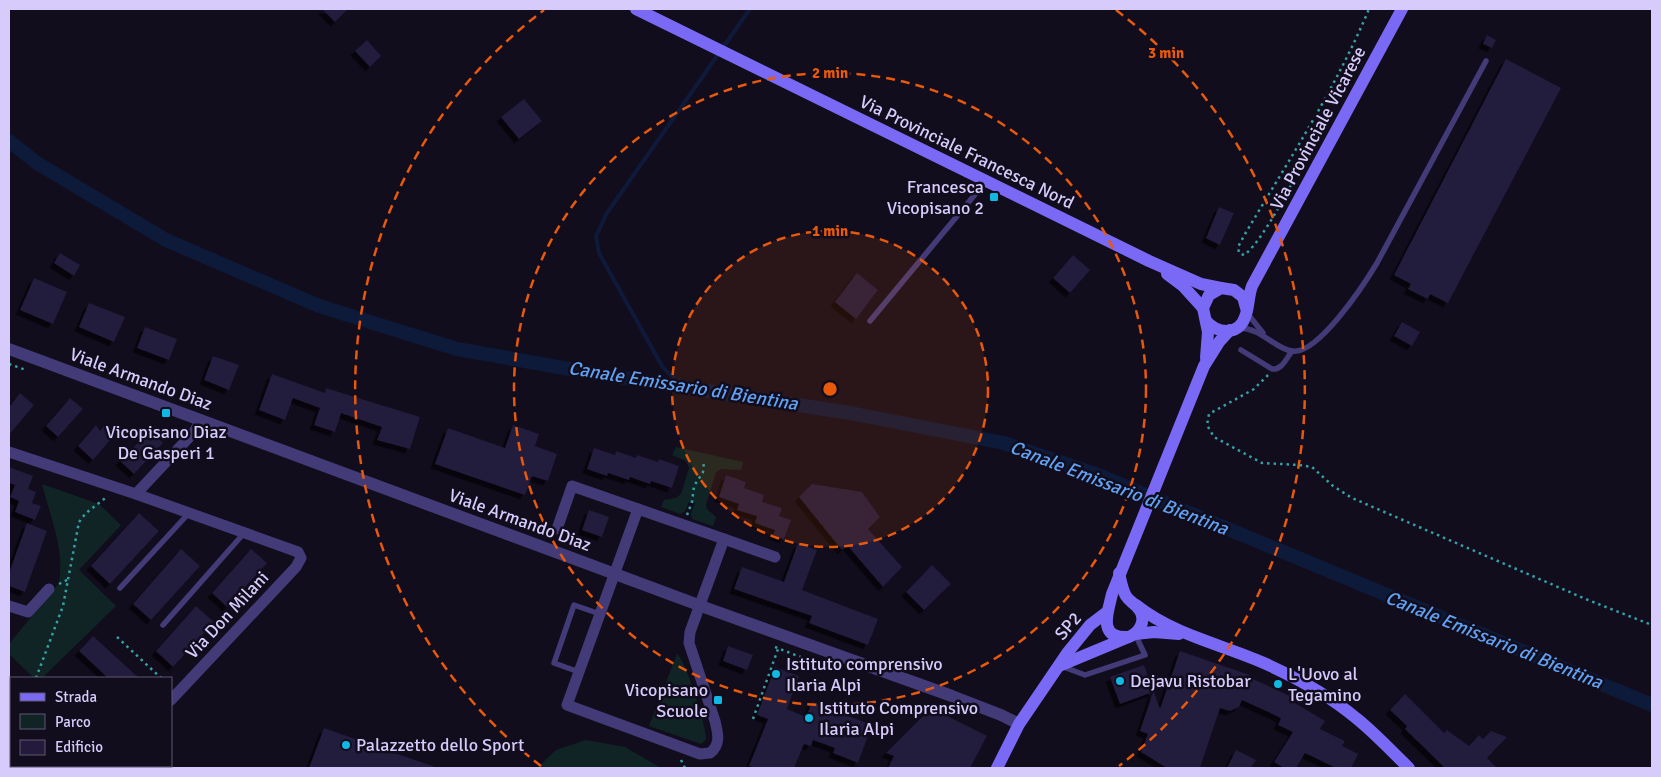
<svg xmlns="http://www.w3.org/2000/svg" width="1661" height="777" viewBox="0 0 1661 777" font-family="Signika,sans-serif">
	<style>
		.green { fill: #102425 }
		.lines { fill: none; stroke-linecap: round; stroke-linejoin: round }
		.stream { stroke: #0e1a3a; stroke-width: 4 }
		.canal { stroke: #0e1a3a; stroke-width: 14 }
		.building { fill: #241a3c; filter: url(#shadow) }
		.path { stroke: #35a1a6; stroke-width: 2.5; stroke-dasharray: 2.5 4; stroke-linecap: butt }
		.service { stroke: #433b78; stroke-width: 5.5 }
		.minor { stroke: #433b78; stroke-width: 11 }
		.tertiary { stroke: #433b78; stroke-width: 12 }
		.secondary { stroke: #7a69f5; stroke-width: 12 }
		.ring { fill: none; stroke: #e8590c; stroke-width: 2.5; stroke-dasharray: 9 6 }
		.poi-dot { fill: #10b9e3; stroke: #110d1c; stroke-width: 2 }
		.labels { text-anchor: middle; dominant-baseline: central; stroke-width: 5; stroke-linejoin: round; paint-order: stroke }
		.street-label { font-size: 18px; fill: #d6cbfb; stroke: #110d1c }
		.poi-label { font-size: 18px; fill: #d6cbfb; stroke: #110d1c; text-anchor: start }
		.water-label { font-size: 19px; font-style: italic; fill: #61a1f4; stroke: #110d1c }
		.centre { fill: #e8590c; stroke: #110d1c; stroke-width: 2.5 }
		.ring-label { font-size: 15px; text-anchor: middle; font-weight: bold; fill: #e8590c; stroke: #110d1c; stroke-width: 5; stroke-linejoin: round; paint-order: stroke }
	</style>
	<defs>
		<filter id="shadow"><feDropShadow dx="-4.5" dy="4.5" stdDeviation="0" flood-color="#0009"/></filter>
	</defs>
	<rect width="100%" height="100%" fill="#110d1c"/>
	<g class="green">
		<path d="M 676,447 L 743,462 L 741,470 L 721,469 L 716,472 L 706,505 L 707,509 L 716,517 L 713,526 L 692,519 L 691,514 L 695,503 L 689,502 L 685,511 L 680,514 L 661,507 L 664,500 L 676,498 L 681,494 L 689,468 L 686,461 L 672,455 Z"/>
		<path d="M 42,484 L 99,504 L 121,525 L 79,570 L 116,606 L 42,678 L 34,678 L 9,654 L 9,644 L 59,583 C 65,550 50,516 42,484 Z"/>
		<path d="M 677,654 C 686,661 706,726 706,739 L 701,744 L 649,726 Z"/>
		<path d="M 586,740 L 625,747 L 661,768 L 537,768 L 556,750 Z"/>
	</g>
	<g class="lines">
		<path class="stream" d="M 682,388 L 662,366 L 599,253 L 596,236 L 607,213 L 750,9"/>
		<path class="canal" d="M 9,141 L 37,163 L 166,240 L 319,306 L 457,349 L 592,373 L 850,413 L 1004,443 L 1098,475 L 1652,705"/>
	</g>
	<g class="building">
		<path d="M 322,9 L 348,9 L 335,22 Z"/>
		<path d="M 1487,35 L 1496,40 L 1492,48 L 1483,44 Z"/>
		<path d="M 367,40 L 381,56 L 370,67 L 355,51 Z"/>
		<path d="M 1506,59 L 1561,88 L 1448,303 L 1430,294 L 1428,299 L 1408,289 L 1411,284 L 1394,275 Z"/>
		<path d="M 524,99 L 542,121 L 519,139 L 501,117 Z"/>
		<path d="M 1219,207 L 1234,213 L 1220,245 L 1206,238 Z"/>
		<path d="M 60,253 L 80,265 L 74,276 L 54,263 Z"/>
		<path d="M 1073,255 L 1090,270 L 1070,293 L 1053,278 Z"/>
		<path d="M 857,273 L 878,290 L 856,319 L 835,302 Z"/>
		<path d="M 34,278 L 67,292 L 53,324 L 20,310 Z"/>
		<path d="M 89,303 L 125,317 L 114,342 L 79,327 Z"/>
		<path d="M 1402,322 L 1420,332 L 1412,346 L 1394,336 Z"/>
		<path d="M 145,327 L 177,339 L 169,360 L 137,348 Z"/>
		<path d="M 213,356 L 239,365 L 229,390 L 204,380 Z"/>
		<path d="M 272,374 L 325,393 L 326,388 L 420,417 L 410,449 L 377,440 L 382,427 L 341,413 L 335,432 L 314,425 L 320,408 L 293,398 L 285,420 L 259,410 Z"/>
		<path d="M 20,393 L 34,405 L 9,435 L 9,407 Z"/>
		<path d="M 70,398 L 83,409 L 58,437 L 46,426 Z"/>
		<path d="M 106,423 L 117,432 L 93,460 L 78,446 L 96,425 L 100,431 Z"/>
		<path d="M 513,425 L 539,434 L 535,446 L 557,454 L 548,481 L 532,476 L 525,495 L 435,464 L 448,428 L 505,448 Z"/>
		<path d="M 150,430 L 163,443 L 134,474 L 120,461 Z"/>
		<path d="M 594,448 L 615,455 L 616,451 L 636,458 L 637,455 L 658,462 L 659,459 L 679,466 L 672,488 L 651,481 L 650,484 L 630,477 L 629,480 L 608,473 L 607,476 L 587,469 Z"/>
		<path d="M 9,467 L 33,476 L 28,489 L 36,492 L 32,503 L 41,506 L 35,520 L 15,512 L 19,501 L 10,497 L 15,485 L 9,483 Z"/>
		<path d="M 726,475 L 746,482 L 744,488 L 764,495 L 762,502 L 782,508 L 779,516 L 791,520 L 784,539 L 773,535 L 775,530 L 755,523 L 757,516 L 737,510 L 739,504 L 719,497 Z"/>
		<path d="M 812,484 L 862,492 L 880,517 L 868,529 L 902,567 L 883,587 L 847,545 L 842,550 L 799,497 Z"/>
		<path d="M 589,510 L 609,517 L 602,537 L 582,530 Z"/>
		<path d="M 139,513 L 159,531 L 110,584 L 91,566 Z"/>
		<path d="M 27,523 L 47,531 L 25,592 L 9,586 L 9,573 Z"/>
		<path d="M 798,543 L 817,550 L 802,590 L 878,619 L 868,645 L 809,623 L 812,616 L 734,589 L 742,567 L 784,582 Z"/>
		<path d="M 181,549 L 200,566 L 151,620 L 133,604 Z"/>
		<path d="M 251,549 L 267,563 L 227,607 L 212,593 Z"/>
		<path d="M 932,565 L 951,584 L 924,610 L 906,592 Z"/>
		<path d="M 196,606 L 214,622 L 173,667 L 156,651 Z"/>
		<path d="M 93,636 L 139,678 L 108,678 L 79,651 Z"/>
		<path d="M 728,646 L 753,655 L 747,670 L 723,661 Z"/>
		<path d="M 1180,651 L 1250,675 L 1249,677 L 1292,697 L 1290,700 L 1325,721 L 1320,729 L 1345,741 L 1342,746 L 1358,754 L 1351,768 L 1336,768 L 1305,753 L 1296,768 L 1284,768 L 1274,762 L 1293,732 L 1278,725 L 1281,718 L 1242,700 L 1239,707 L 1230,711 L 1220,708 L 1200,768 L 1167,768 L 1141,752 L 1148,734 L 1140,731 L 1153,692 L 1120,704 L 1110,677 L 1144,665 L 1160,709 Z"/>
		<path d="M 775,667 L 799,676 L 787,709 L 806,717 L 812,702 L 872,725 L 858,763 L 833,753 L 835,748 L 813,740 L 811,746 L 804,744 L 794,768 L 756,768 L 749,766 L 768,719 L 757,715 Z"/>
		<path d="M 1405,694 L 1444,733 L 1447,730 L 1469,746 L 1479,735 L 1483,739 L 1491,731 L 1507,737 L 1487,758 L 1497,768 L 1445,768 L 1405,729 L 1407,726 L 1390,710 Z"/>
		<path d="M 931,708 L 987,736 L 970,768 L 888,768 L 894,756 L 886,753 Z"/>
		<path d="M 324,728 L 435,767 L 434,768 L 309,768 Z"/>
		<path d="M 1236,750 L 1256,760 L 1251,768 L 1227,768 Z"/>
	</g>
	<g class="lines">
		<g class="path">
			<path d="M 1326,125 L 1320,127 C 1308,153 1265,241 1244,255 L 1239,253 L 1238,247 L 1245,234 C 1289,160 1336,88 1369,9"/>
			<path d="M 9,364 L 26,370"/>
			<path d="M 1268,375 L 1254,389 L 1209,414 L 1207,425 L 1214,437 L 1262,463 L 1299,465 L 1312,467 L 1333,486 L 1352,498 L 1588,600 L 1652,625"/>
			<path d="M 687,515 L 692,502 L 694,486 L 703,472 L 704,461"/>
			<path d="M 59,584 L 69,579"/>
			<path d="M 117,637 L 161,678"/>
			<path d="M 775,647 L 803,658"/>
			<path d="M 36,678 L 63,606 L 79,522 L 86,513 L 108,496"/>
			<path d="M 753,719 L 778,649"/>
			<path d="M 681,760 L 685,768"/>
		</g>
		<g class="service">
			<path d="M 1247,313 L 1263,333"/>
			<path d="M 870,321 L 987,180"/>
			<path d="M 1239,328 C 1261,328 1273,347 1291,351 C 1317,357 1365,283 1377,263 L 1486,61"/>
			<path d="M 1241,350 L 1272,369 C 1282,370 1286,359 1292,351"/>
			<path d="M 120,588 L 189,513"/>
			<path d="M 163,625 L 245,532"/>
			<path d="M 1061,666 L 1085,675 L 1145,655 L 1135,634"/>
			<path d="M 579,672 L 554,663 L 574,605 L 600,614"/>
		</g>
		<g class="minor">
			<path d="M 9,452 L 136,494 L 298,552 L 301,558 L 296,567 L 171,700"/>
			<path d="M 136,494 L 194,432 L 201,420"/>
			<path d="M 638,509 L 724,539 L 690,632 L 689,643 L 715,721 C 718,733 721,745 710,753 L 700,754 L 567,705 Z"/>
			<path d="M 557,529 L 572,486 L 638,509"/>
			<path d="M 724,539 L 775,557"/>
			<path d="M 9,606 L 28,612 L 49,589"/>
			<path d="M 109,768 L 111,766"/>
		</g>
		<path class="tertiary" d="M 9,349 L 712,610 L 952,696 L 1001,715 L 1019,724"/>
		<g class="secondary">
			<path d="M 636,9 L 1149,261 L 1201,284 L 1221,288"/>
			<path d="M 1167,274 L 1183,286 L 1203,308"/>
			<path d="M 1206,321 C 1217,334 1239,336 1245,317 C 1249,308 1248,297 1252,286 L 1402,9"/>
			<path d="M 1206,358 L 1208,332 L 1203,308 L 1209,295 L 1221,288 L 1234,290 L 1243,297 L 1246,308"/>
			<path d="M 1136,605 C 1174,635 1221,644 1264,663 C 1297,678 1329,695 1356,718 C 1375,733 1391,751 1409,768"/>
			<path d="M 1135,634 L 1154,632 L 1179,634"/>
			<path d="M 1128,637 C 1097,639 1108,612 1112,594 L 1204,366 L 1219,342 L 1230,330"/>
			<path d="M 1059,666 L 1131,636 C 1142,630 1147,617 1137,607 C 1134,603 1129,601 1126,596 C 1122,589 1121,581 1119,573"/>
			<path d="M 997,768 L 1019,724 L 1068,652 L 1090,625 L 1107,612"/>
		</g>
	</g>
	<circle cx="830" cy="389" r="158" fill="#e8590c" fill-opacity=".12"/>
	<g class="ring">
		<circle cx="830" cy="389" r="158"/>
		<circle cx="830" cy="389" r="316"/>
		<path d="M541 766A475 475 0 0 1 544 10M1116 10A475 475 0 0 1 1119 766"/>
	</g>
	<g class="poi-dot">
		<rect x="989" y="192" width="10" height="10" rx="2.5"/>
		<rect x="161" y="408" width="10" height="10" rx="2.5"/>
		<circle cx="776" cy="674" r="5"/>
		<circle cx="1120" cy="681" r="5"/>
		<circle cx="1278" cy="684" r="5"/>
		<rect x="713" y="695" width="10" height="10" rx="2.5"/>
		<circle cx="809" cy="718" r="5"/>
		<circle cx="346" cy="745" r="5"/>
	</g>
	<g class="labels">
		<g class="street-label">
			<text transform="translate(1318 128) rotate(-62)">Via Provinciale Vicarese</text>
			<text transform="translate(967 152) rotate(26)">Via Provinciale Francesca Nord</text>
			<text transform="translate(141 379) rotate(20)">Viale Armando Diaz</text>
			<text transform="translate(520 520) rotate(20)">Viale Armando Diaz</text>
			<text transform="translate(227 615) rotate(-47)">Via Don Milani</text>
			<text transform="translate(1068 626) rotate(-49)">SP2</text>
		</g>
		<g class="poi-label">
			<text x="984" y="187" text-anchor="end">Francesca<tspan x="984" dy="21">Vicopisano 2</tspan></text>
			<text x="166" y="432" text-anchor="middle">Vicopisano Diaz<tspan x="166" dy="21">De Gasperi 1</tspan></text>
			<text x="786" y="664">Istituto comprensivo<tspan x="786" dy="21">Ilaria Alpi</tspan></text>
			<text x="1288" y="674">L'Uovo al<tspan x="1288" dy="21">Tegamino</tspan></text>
			<text x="1130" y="681">Dejavu Ristobar</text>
			<text x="708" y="690" text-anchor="end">Vicopisano<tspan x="708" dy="21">Scuole</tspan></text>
			<text x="819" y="708">Istituto Comprensivo<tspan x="819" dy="21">Ilaria Alpi</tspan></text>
			<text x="356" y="745">Palazzetto dello Sport</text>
		</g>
		<g class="water-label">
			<text transform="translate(683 386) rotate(9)">Canale Emissario di Bientina</text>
			<text transform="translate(1119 488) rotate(21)">Canale Emissario di Bientina</text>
			<text transform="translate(1494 640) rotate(22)">Canale Emissario di Bientina</text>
		</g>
	</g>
	<circle cx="830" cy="389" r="8" class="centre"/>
	<g class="ring-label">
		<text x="1166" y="58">3 min</text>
		<text x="830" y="78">2 min</text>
		<text x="830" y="236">1 min</text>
	</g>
	<rect width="1661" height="777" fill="none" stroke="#d6cbfb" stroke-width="20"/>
	<rect x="10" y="677" width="162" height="90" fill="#110d1c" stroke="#605975"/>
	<rect x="20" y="693" width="25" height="8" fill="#7a69f5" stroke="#605975"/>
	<text x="55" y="702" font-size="15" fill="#d6cbfb">Strada</text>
	<rect x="20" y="714" width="25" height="15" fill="#102425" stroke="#605975"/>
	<text x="55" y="727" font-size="15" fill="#d6cbfb">Parco</text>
	<rect x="20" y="740" width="25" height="15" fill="#241a3c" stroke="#605975"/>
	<text x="55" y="752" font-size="15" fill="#d6cbfb">Edificio</text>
</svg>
